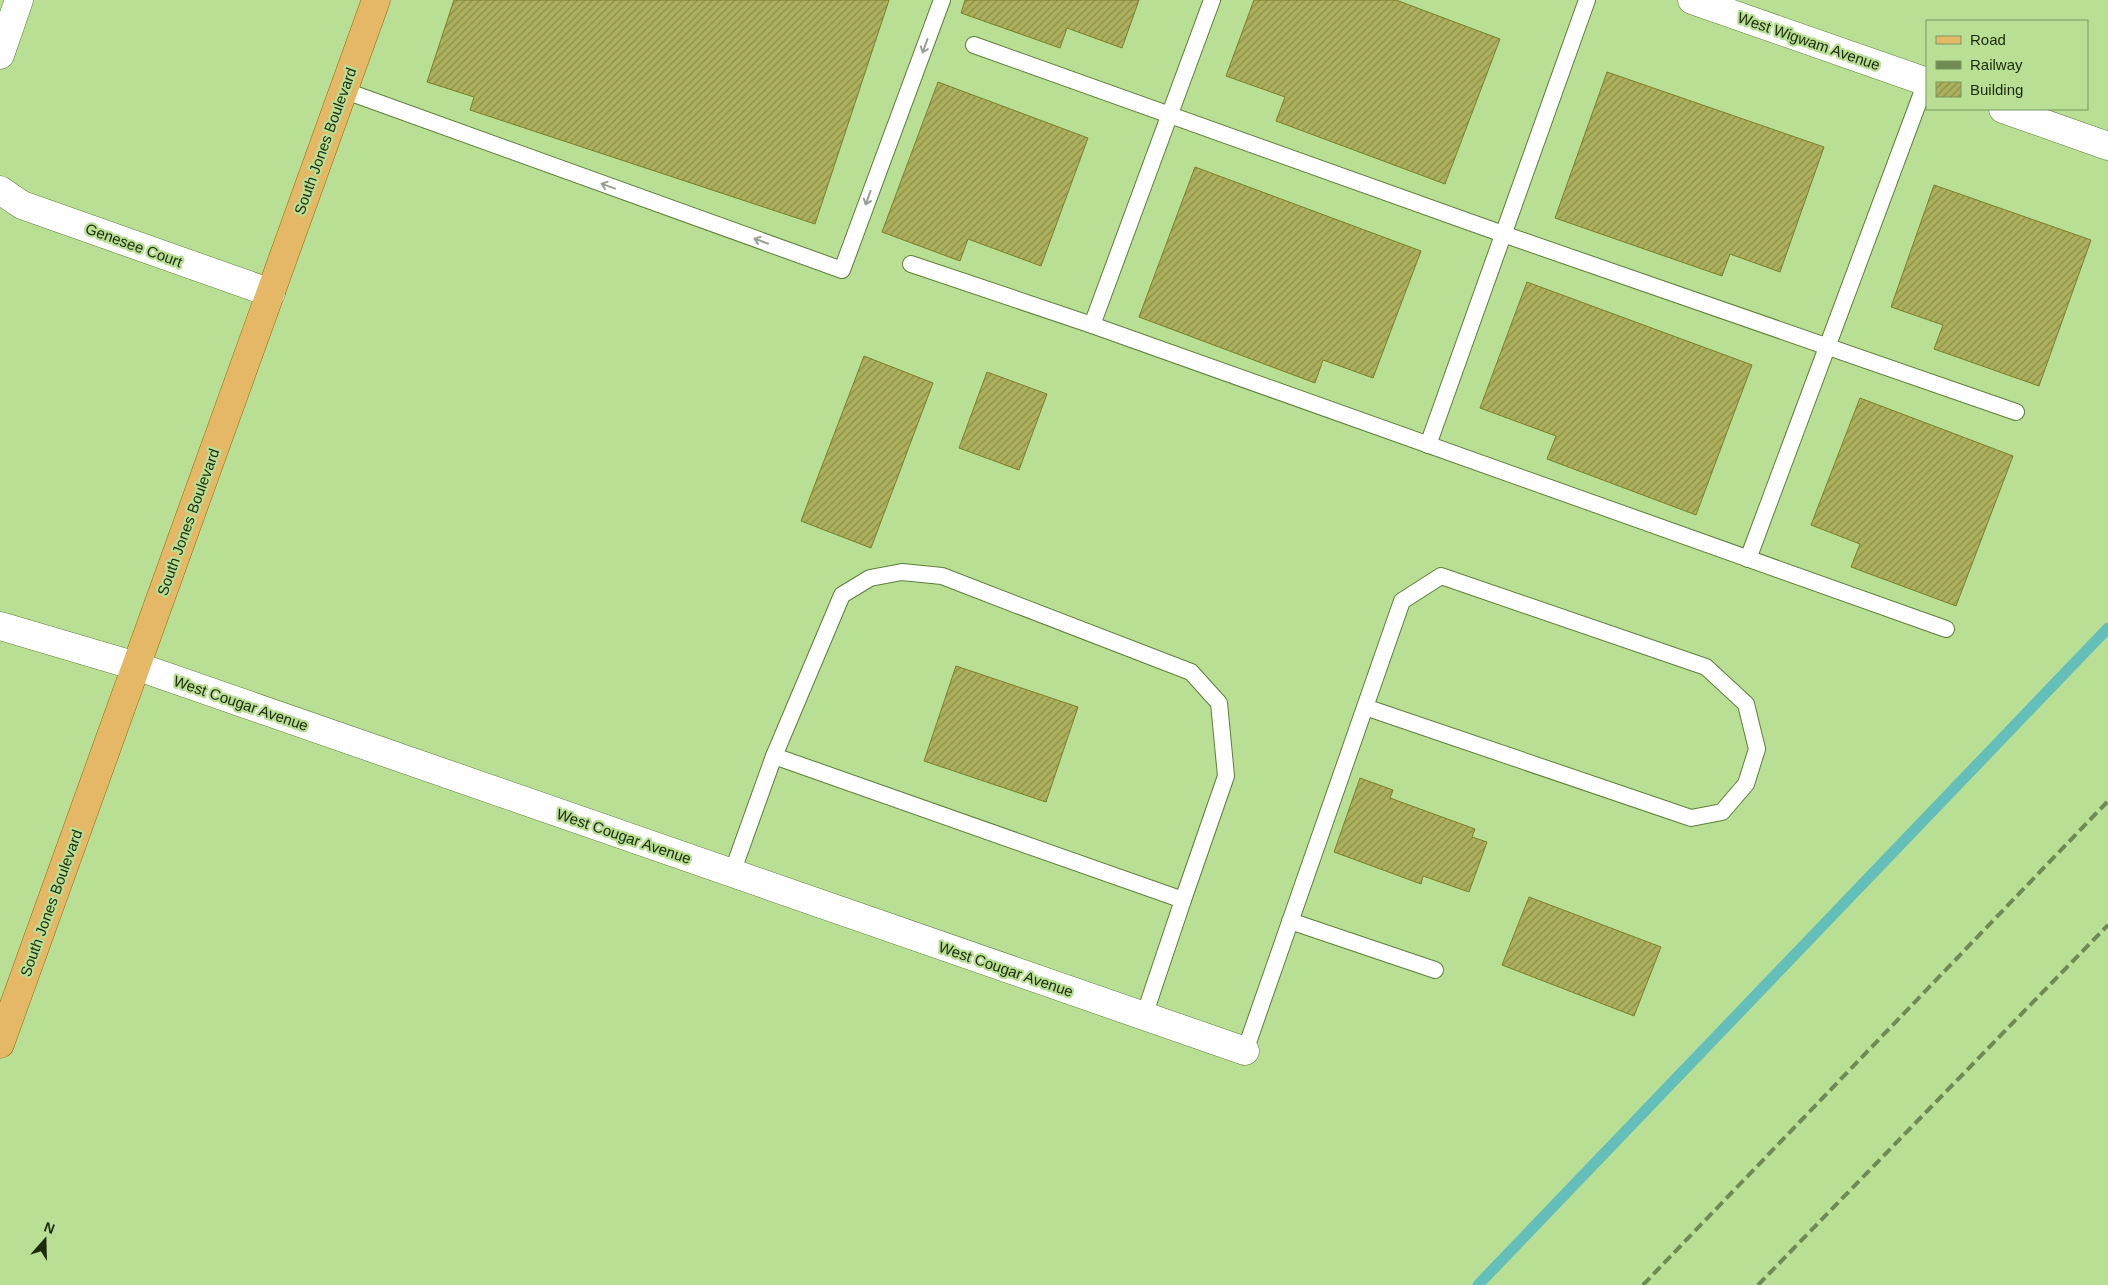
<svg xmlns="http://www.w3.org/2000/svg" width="2108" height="1285" viewBox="0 0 2108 1285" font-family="Helvetica,sans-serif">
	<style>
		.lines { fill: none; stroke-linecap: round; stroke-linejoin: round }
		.stream { stroke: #64bfba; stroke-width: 11 }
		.building { fill: url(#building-hatch); stroke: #7c7f29 }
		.lane-casing { stroke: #5d7f38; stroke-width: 18 }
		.street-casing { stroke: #5d7f38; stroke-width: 29 }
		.primary-casing { stroke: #936707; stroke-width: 29 }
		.lane { stroke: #fff; stroke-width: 16 }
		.street { stroke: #fff; stroke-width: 28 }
		.primary { stroke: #e5b868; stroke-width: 28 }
		.rail { stroke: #6f8a54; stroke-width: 4; stroke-dasharray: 10 5; stroke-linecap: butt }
		.oneway { stroke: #999f92 }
		.labels { text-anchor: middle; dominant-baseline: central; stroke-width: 4.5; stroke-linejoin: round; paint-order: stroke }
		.street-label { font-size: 15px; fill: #1c2a0c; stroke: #b8df94 }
	</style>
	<defs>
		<pattern id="building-hatch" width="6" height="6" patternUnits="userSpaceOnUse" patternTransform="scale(1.25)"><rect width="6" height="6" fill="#acaf5b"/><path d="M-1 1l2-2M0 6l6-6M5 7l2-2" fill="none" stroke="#8b8f4a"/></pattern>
	</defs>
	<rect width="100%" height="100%" fill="#b8df94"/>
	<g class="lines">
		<path class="stream" d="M 1478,1285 L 2108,628"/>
	</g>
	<g class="building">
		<path d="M 454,0 L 889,0 L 815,224 L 470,110 L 474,97 L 427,82 Z"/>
		<path d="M 965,0 L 1139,0 L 1122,48 L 1067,28 L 1060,48 L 961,13 Z"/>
		<path d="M 1254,0 L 1396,0 L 1500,39 L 1445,184 L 1276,121 L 1285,97 L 1226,76 Z"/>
		<path d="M 1607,72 L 1824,147 L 1780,272 L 1730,254 L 1722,276 L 1555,218 Z"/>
		<path d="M 938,82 L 1088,138 L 1041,266 L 968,239 L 960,261 L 882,232 Z"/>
		<path d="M 1195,167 L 1421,251 L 1373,378 L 1323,360 L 1315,383 L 1139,317 Z"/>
		<path d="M 1934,185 L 2091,240 L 2039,386 L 1934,349 L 1943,325 L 1891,307 Z"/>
		<path d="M 1527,282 L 1752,365 L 1696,515 L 1547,459 L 1556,436 L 1480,408 Z"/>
		<path d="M 864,356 L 933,383 L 871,548 L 801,521 Z"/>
		<path d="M 987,372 L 1047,394 L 1019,470 L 959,448 Z"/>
		<path d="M 1860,398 L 2013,456 L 1956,606 L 1851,567 L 1860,544 L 1811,525 Z"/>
		<path d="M 956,666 L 1078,707 L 1046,802 L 924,761 Z"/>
		<path d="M 1360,778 L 1393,790 L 1390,798 L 1475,829 L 1472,837 L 1487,842 L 1469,892 L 1423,876 L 1421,884 L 1334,852 Z"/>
		<path d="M 1529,897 L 1661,947 L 1634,1016 L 1502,965 Z"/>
	</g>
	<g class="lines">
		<g class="lane-casing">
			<g id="lane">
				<path d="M 974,45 L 1503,234 L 2016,412"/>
				<path d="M 343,90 L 842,270 L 942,0"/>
				<path d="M 911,264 L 1092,325 L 1212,0"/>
				<path d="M 1092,325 L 1946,629"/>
				<path d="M 1428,445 L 1587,0"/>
				<path d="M 1748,559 L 1926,82"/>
				<path d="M 774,756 L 842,595 L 870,578 L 902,572 L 942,576 L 1191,672 L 1219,703 L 1226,776 L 1183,900"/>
				<path d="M 732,873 L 774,756 L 1183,900 L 1144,1016"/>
				<path d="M 1290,921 L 1435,970"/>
				<path d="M 1245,1051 L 1402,601 L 1441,576 L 1706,667 L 1746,704 L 1757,749 L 1746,784 L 1722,812 L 1691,818 L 1365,707"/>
			</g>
		</g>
		<g class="street-casing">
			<g id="street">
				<path d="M 1692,0 L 1927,82"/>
				<path d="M 0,55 L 19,0"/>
				<path d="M 2003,109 L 2108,146"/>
				<path d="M 0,190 L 22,205 L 271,293"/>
				<path d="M 0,626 L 136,666 L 1245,1051"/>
			</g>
		</g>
		<g class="primary-casing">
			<path id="primary" d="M 0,1044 L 376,0"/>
		</g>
		<use href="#lane" class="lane"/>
		<use href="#street" class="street"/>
		<use href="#primary" class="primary"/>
		<g class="rail">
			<path d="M 1643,1285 L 2108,801"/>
			<path d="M 1758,1285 L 2108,925"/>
		</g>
	</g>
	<defs><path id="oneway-shaft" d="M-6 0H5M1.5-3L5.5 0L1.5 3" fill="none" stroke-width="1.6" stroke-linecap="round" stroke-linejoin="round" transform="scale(1.25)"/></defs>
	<g class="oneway">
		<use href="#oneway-shaft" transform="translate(925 46) rotate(110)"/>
		<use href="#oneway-shaft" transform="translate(608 186) rotate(-160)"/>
		<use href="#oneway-shaft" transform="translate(868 198) rotate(110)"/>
		<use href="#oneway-shaft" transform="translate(761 241) rotate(-160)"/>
	</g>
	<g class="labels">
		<g class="street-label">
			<text transform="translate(1809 41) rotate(19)">West Wigwam Avenue</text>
			<text transform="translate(325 141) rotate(-70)">South Jones Boulevard</text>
			<text transform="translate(134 245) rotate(20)">Genesee Court</text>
			<text transform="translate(188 522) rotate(-70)">South Jones Boulevard</text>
			<text transform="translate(241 703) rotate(19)">West Cougar Avenue</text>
			<text transform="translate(624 836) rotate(19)">West Cougar Avenue</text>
			<text transform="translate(51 903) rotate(-70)">South Jones Boulevard</text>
			<text transform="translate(1006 969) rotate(19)">West Cougar Avenue</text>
		</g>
	</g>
	<rect x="1926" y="20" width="162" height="90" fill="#b8df94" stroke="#7a975e"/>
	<rect x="1936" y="36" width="25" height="8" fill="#e5b868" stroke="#7a975e"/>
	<text x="1970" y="45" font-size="15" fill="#1c2a0c">Road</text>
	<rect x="1936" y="61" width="25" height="8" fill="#6f8a54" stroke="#7a975e"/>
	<text x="1970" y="70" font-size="15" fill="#1c2a0c">Railway</text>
	<rect x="1936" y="82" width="25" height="15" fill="url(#building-hatch)" stroke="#7a975e"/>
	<text x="1970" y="95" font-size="15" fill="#1c2a0c">Building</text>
	<g transform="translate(45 1240) rotate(20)" stroke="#b8df94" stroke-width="4" paint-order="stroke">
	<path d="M0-4L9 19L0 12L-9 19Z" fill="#1c2a0c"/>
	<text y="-8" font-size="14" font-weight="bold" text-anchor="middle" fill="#1c2a0c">N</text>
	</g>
</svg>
